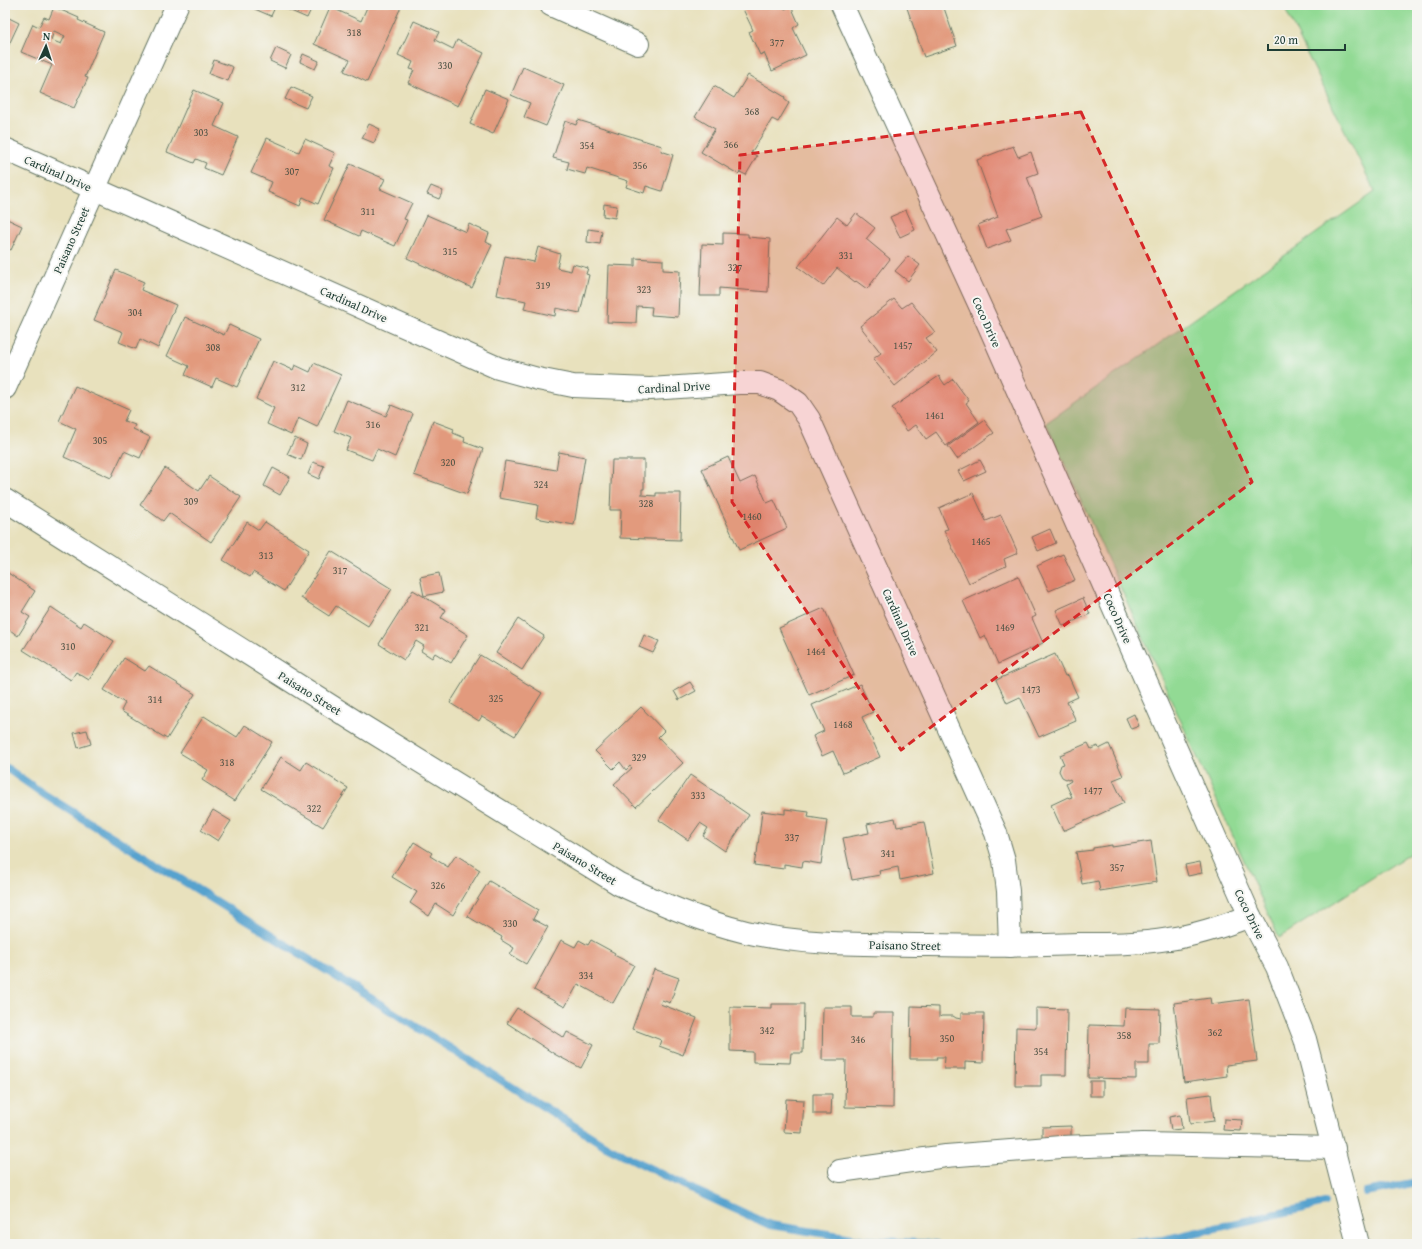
<svg xmlns="http://www.w3.org/2000/svg" width="1422" height="1249" viewBox="0 0 1422 1249" font-family="'Gentium Book Plus',serif">
	<style>
		.green { fill: #92da94; stroke: #588c64 }
		.lines { fill: none; stroke-linecap: round; stroke-linejoin: round }
		.stream { stroke: #56a2ce; stroke-width: 8 }
		.building { fill: #e29a7d; fill-rule: evenodd }
		.minor-casing { stroke: #657664; stroke-width: 24 }
		.minor { stroke: #fff; stroke-width: 22 }
		.marked { fill: #d62828; fill-opacity: 0.2; stroke: #d62828; stroke-width: 3; stroke-dasharray: 8 5; stroke-linejoin: round }
		.labels { text-anchor: middle; dominant-baseline: central; stroke-width: 4; stroke-linejoin: round; paint-order: stroke }
		.number-label { font-size: 10px; fill: #505446 }
		.street-label { font-size: 12px; fill: #1f3d34; stroke: #f6f6f2 }
	</style>
	<rect width="100%" height="100%" fill="#f6f6f2"/>
	<filter id="ink" filterUnits="userSpaceOnUse"><feTurbulence type="fractalNoise" baseFrequency=".025" numOctaves="2"/><feDisplacementMap in="SourceGraphic" scale="8" xChannelSelector="R" yChannelSelector="G"/><feConvolveMatrix kernelMatrix="1 2 1 2 8 2 1 2 1" color-interpolation-filters="sRGB"/></filter>
	<filter id="wash" filterUnits="userSpaceOnUse"><feTurbulence type="fractalNoise" baseFrequency=".012" numOctaves="4" result="noise"/><feDisplacementMap in="SourceGraphic" scale="16" xChannelSelector="R" yChannelSelector="G"/><feGaussianBlur stdDeviation="0.9" result="paint"/><feColorMatrix in="noise" values="0 0 0 0 0 0 0 0 0 0 0 0 0 0 0 0 0 1.4 0 .05"/><feComposite in="paint" operator="in"/></filter>
	<g filter="url(#wash)">
		<rect width="100%" height="100%" fill="#e8e1bd"/>
		<path class="green" d="M 1283,5 L 1417,5 L 1417,849 L 1279,938 L 1046,423 L 1375,192 Z"/>
		<g class="lines">
			<g class="stream">
				<path d="M 5,767 L 45,795 L 219,903 L 606,1146 L 696,1191 L 770,1225 L 866,1240 L 936,1244"/>
				<path d="M 1366,1192 L 1417,1182"/>
				<path d="M 1115,1244 L 1163,1240 L 1325,1203"/>
			</g>
		</g>
		<g id="blocks">
			<g class="building">
				<path d="M 251,5 L 276,5 L 271,16 L 250,7 Z"/>
				<path d="M 277,5 L 313,5 L 307,18 Z"/>
				<path d="M 368,5 L 396,5 L 401,7 L 367,82 L 344,71 L 350,60 L 314,44 L 330,7 L 361,21 Z"/>
				<path d="M 741,5 L 782,5 L 785,9 L 791,6 L 799,24 L 793,28 L 806,55 L 772,71 L 764,53 L 760,55 L 749,32 L 753,30 Z"/>
				<path d="M 906,5 L 943,5 L 957,46 L 924,57 Z"/>
				<path d="M 54,7 L 79,18 L 78,20 L 104,32 L 85,77 L 88,78 L 74,108 L 40,93 L 52,65 L 21,52 L 33,24 L 39,27 L 44,17 L 49,19 ZM 54,31 L 65,36 L 61,44 L 51,40 Z"/>
				<path d="M 5,16 L 19,23 L 5,53 Z"/>
				<path d="M 414,21 L 439,32 L 435,40 L 453,49 L 457,40 L 484,53 L 458,106 L 408,83 L 414,70 L 410,69 L 413,62 L 398,55 Z"/>
				<path d="M 276,48 L 291,55 L 285,68 L 270,61 Z"/>
				<path d="M 303,54 L 319,61 L 315,69 L 300,62 Z"/>
				<path d="M 214,60 L 233,67 L 228,81 L 209,74 Z"/>
				<path d="M 523,67 L 564,85 L 546,126 L 524,117 L 530,103 L 511,95 Z"/>
				<path d="M 748,75 L 785,97 L 784,99 L 789,103 L 778,122 L 772,119 L 751,153 L 757,156 L 746,175 L 740,172 L 738,174 L 701,152 L 715,129 L 695,117 L 714,86 L 734,98 Z"/>
				<path d="M 291,87 L 312,96 L 306,108 L 285,99 Z"/>
				<path d="M 485,89 L 509,99 L 493,134 L 470,124 Z"/>
				<path d="M 194,90 L 224,103 L 214,126 L 238,137 L 221,175 L 204,168 L 206,163 L 196,159 L 194,163 L 167,152 Z"/>
				<path d="M 578,120 L 662,146 L 661,151 L 673,155 L 662,191 L 646,186 L 644,193 L 626,187 L 628,181 L 587,168 L 585,174 L 567,169 L 569,162 L 553,158 L 565,121 L 576,125 Z"/>
				<path d="M 369,124 L 380,129 L 374,143 L 362,138 Z"/>
				<path d="M 267,138 L 299,152 L 305,139 L 335,153 L 329,166 L 334,168 L 318,204 L 303,197 L 300,206 L 268,192 L 272,182 L 251,173 Z"/>
				<path d="M 1013,146 L 1018,157 L 1031,152 L 1038,173 L 1027,177 L 1042,216 L 1006,229 L 1011,240 L 987,249 L 978,225 L 998,217 L 977,160 Z"/>
				<path d="M 350,164 L 385,179 L 380,189 L 412,203 L 404,219 L 407,220 L 395,246 L 361,231 L 359,236 L 324,220 Z"/>
				<path d="M 431,186 L 443,191 L 439,199 L 427,194 Z"/>
				<path d="M 604,204 L 617,206 L 615,218 L 603,216 Z"/>
				<path d="M 906,210 L 915,230 L 900,237 L 890,217 Z"/>
				<path d="M 856,213 L 875,228 L 866,239 L 890,259 L 867,289 L 856,281 L 855,282 L 837,268 L 823,286 L 798,267 L 837,217 L 847,225 Z"/>
				<path d="M 427,215 L 466,232 L 469,224 L 489,233 L 486,242 L 492,245 L 472,288 L 407,258 Z"/>
				<path d="M 5,218 L 22,226 L 11,250 L 5,247 Z"/>
				<path d="M 588,229 L 602,231 L 600,244 L 587,242 Z"/>
				<path d="M 723,233 L 748,234 L 748,237 L 770,239 L 768,292 L 719,288 L 719,296 L 700,296 L 702,244 L 723,245 Z"/>
				<path d="M 538,247 L 560,254 L 557,268 L 571,271 L 573,264 L 588,268 L 586,274 L 589,275 L 580,313 L 556,308 L 555,316 L 524,309 L 526,301 L 497,295 L 505,256 L 534,262 Z"/>
				<path d="M 908,256 L 920,265 L 908,281 L 895,271 Z"/>
				<path d="M 635,258 L 663,260 L 663,270 L 680,271 L 678,317 L 651,315 L 652,307 L 637,306 L 636,323 L 607,322 L 609,265 L 635,266 Z"/>
				<path d="M 116,270 L 144,282 L 141,290 L 176,305 L 158,348 L 140,339 L 136,349 L 119,342 L 123,332 L 94,320 Z"/>
				<path d="M 894,299 L 902,308 L 911,302 L 935,332 L 926,338 L 937,352 L 895,386 L 873,359 L 881,353 L 860,326 Z"/>
				<path d="M 185,317 L 224,335 L 229,325 L 259,339 L 237,387 L 216,378 L 212,387 L 185,375 L 189,366 L 167,356 Z"/>
				<path d="M 273,361 L 293,370 L 295,365 L 310,372 L 314,363 L 341,375 L 317,427 L 298,418 L 291,435 L 267,424 L 274,408 L 256,399 Z"/>
				<path d="M 939,376 L 945,385 L 953,379 L 969,401 L 966,403 L 979,422 L 946,446 L 936,432 L 926,439 L 916,425 L 907,431 L 892,408 Z"/>
				<path d="M 75,386 L 129,410 L 124,421 L 135,425 L 133,429 L 150,437 L 140,458 L 124,451 L 111,478 L 64,457 L 76,429 L 59,421 Z"/>
				<path d="M 347,400 L 386,416 L 391,405 L 413,414 L 395,457 L 377,449 L 372,460 L 346,450 L 351,438 L 334,431 Z"/>
				<path d="M 984,420 L 994,433 L 957,459 L 948,446 Z"/>
				<path d="M 433,421 L 454,429 L 453,433 L 465,438 L 464,442 L 483,449 L 467,494 L 414,475 Z"/>
				<path d="M 295,438 L 307,444 L 301,460 L 287,454 Z"/>
				<path d="M 559,452 L 585,457 L 574,525 L 536,518 L 538,505 L 499,498 L 505,461 L 556,470 Z"/>
				<path d="M 728,457 L 740,483 L 755,476 L 767,503 L 774,500 L 787,528 L 739,550 L 702,469 Z"/>
				<path d="M 612,460 L 644,460 L 644,489 L 642,489 L 642,495 L 656,496 L 656,493 L 681,493 L 680,540 L 620,538 L 621,510 L 610,510 Z"/>
				<path d="M 980,460 L 986,471 L 964,481 L 958,471 Z"/>
				<path d="M 313,462 L 324,466 L 319,479 L 308,474 Z"/>
				<path d="M 165,468 L 199,491 L 209,476 L 241,497 L 211,542 L 169,513 L 163,521 L 140,505 Z"/>
				<path d="M 273,468 L 290,477 L 280,495 L 264,486 Z"/>
				<path d="M 973,493 L 986,521 L 1001,515 L 1018,553 L 1004,559 L 1006,566 L 969,583 L 944,530 L 948,529 L 939,508 Z"/>
				<path d="M 247,522 L 259,530 L 265,522 L 309,550 L 284,591 L 253,572 L 250,577 L 223,560 Z"/>
				<path d="M 1050,529 L 1056,543 L 1038,551 L 1032,537 Z"/>
				<path d="M 331,551 L 392,589 L 368,626 L 336,606 L 329,616 L 301,598 Z"/>
				<path d="M 1063,554 L 1075,580 L 1049,591 L 1037,566 Z"/>
				<path d="M 5,571 L 35,591 L 22,612 L 30,617 L 18,636 L 10,630 L 8,633 L 5,631 Z"/>
				<path d="M 439,573 L 443,592 L 424,596 L 420,577 Z"/>
				<path d="M 1018,576 L 1036,616 L 1032,618 L 1043,643 L 998,664 L 985,635 L 980,638 L 963,601 Z"/>
				<path d="M 413,590 L 446,610 L 441,618 L 468,635 L 451,663 L 435,653 L 432,658 L 421,651 L 424,646 L 416,641 L 404,660 L 379,644 Z"/>
				<path d="M 1083,598 L 1090,614 L 1063,626 L 1056,610 Z"/>
				<path d="M 51,607 L 81,627 L 84,622 L 114,641 L 89,680 L 76,672 L 71,680 L 23,650 Z"/>
				<path d="M 824,608 L 854,675 L 809,695 L 779,628 Z"/>
				<path d="M 518,619 L 544,636 L 522,670 L 496,653 Z"/>
				<path d="M 644,635 L 659,641 L 653,653 L 639,647 Z"/>
				<path d="M 1055,654 L 1065,676 L 1068,675 L 1078,697 L 1067,702 L 1076,721 L 1039,737 L 1020,697 L 1007,703 L 996,680 Z"/>
				<path d="M 480,655 L 542,693 L 515,736 L 482,716 L 479,721 L 450,703 Z"/>
				<path d="M 124,658 L 145,671 L 149,666 L 195,694 L 167,739 L 121,711 L 125,703 L 104,690 Z"/>
				<path d="M 690,682 L 696,691 L 679,700 L 674,691 Z"/>
				<path d="M 860,684 L 873,712 L 862,717 L 880,757 L 843,773 L 833,751 L 822,756 L 813,736 L 824,731 L 812,705 Z"/>
				<path d="M 641,707 L 664,731 L 658,737 L 683,763 L 636,807 L 614,784 L 632,768 L 630,766 L 626,770 L 620,762 L 613,769 L 595,751 Z"/>
				<path d="M 1134,714 L 1139,726 L 1131,729 L 1126,718 Z"/>
				<path d="M 204,716 L 237,737 L 245,725 L 272,742 L 235,801 L 202,780 L 208,770 L 180,753 Z"/>
				<path d="M 87,730 L 91,744 L 78,748 L 74,733 Z"/>
				<path d="M 1088,743 L 1091,749 L 1098,746 L 1099,749 L 1109,744 L 1123,776 L 1113,780 L 1124,803 L 1063,831 L 1051,805 L 1068,797 L 1069,798 L 1072,797 L 1066,784 L 1071,781 L 1070,779 L 1068,780 L 1062,777 L 1059,771 L 1061,765 L 1064,764 L 1060,755 Z"/>
				<path d="M 281,757 L 301,770 L 306,762 L 348,788 L 323,827 L 261,789 Z"/>
				<path d="M 690,775 L 749,815 L 725,851 L 703,836 L 708,828 L 700,823 L 688,840 L 659,820 Z"/>
				<path d="M 785,809 L 809,812 L 808,817 L 827,820 L 821,864 L 803,861 L 802,867 L 784,864 L 784,869 L 754,865 L 756,854 L 757,854 L 762,811 L 785,814 Z"/>
				<path d="M 213,810 L 231,821 L 218,841 L 201,830 Z"/>
				<path d="M 895,818 L 897,827 L 924,822 L 934,873 L 900,880 L 898,867 L 879,871 L 880,875 L 852,880 L 843,838 L 869,833 L 867,824 Z"/>
				<path d="M 1151,841 L 1157,882 L 1100,891 L 1098,881 L 1082,884 L 1076,852 L 1093,850 L 1093,848 L 1112,845 L 1112,847 Z"/>
				<path d="M 414,842 L 432,853 L 430,856 L 448,867 L 456,855 L 480,870 L 453,915 L 436,904 L 429,916 L 410,903 L 417,892 L 392,877 Z"/>
				<path d="M 1200,862 L 1202,873 L 1188,876 L 1185,865 Z"/>
				<path d="M 489,881 L 538,910 L 533,919 L 548,927 L 526,964 L 510,955 L 514,948 L 501,940 L 502,937 L 467,916 Z"/>
				<path d="M 561,940 L 575,947 L 579,940 L 588,945 L 591,940 L 615,953 L 614,955 L 634,965 L 613,1003 L 578,984 L 565,1007 L 534,990 Z"/>
				<path d="M 654,969 L 679,978 L 670,1003 L 662,1000 L 660,1004 L 697,1018 L 683,1055 L 659,1046 L 661,1040 L 632,1029 Z"/>
				<path d="M 1210,998 L 1211,1004 L 1249,999 L 1257,1061 L 1226,1065 L 1227,1076 L 1184,1082 L 1174,1003 Z"/>
				<path d="M 772,1004 L 804,1004 L 803,1053 L 791,1053 L 790,1063 L 753,1062 L 753,1052 L 730,1051 L 730,1007 L 772,1008 Z"/>
				<path d="M 911,1006 L 939,1007 L 939,1018 L 941,1016 L 953,1016 L 956,1018 L 961,1019 L 961,1013 L 984,1013 L 983,1063 L 965,1062 L 965,1069 L 944,1069 L 945,1057 L 936,1057 L 937,1059 L 910,1059 Z"/>
				<path d="M 823,1007 L 852,1007 L 852,1017 L 873,1017 L 873,1013 L 894,1013 L 893,1108 L 845,1107 L 846,1060 L 822,1060 Z"/>
				<path d="M 517,1008 L 564,1038 L 567,1032 L 593,1045 L 581,1068 L 556,1055 L 507,1023 Z"/>
				<path d="M 1036,1008 L 1067,1009 L 1066,1075 L 1041,1075 L 1041,1086 L 1015,1086 L 1016,1027 L 1036,1028 Z"/>
				<path d="M 1125,1008 L 1160,1009 L 1159,1044 L 1149,1044 L 1149,1064 L 1136,1064 L 1136,1079 L 1088,1078 L 1089,1025 L 1124,1026 Z"/>
				<rect x="1090" y="1081" width="13" height="15"/>
				<path d="M 813,1094 L 832,1094 L 831,1114 L 813,1114 Z"/>
				<path d="M 1211,1094 L 1214,1121 L 1190,1124 L 1187,1097 Z"/>
				<path d="M 786,1099 L 804,1100 L 802,1133 L 784,1132 Z"/>
				<path d="M 1180,1115 L 1182,1129 L 1171,1130 L 1169,1117 Z"/>
				<path d="M 1224,1119 L 1242,1120 L 1241,1131 L 1223,1130 Z"/>
				<path d="M 1071,1126 L 1071,1141 L 1042,1140 L 1042,1127 Z"/>
			</g>
		</g>
	</g>
	<g filter="url(#ink)">
		<use href="#blocks" fill-opacity="0" stroke="#657664" stroke-width="1"/>
		<g class="lines">
			<g class="minor-casing">
				<g id="minor">
					<path d="M 551,5 L 638,44"/>
					<path d="M 842,5 L 986,319 L 1250,916 L 1277,967 L 1305,1039 L 1358,1244"/>
					<path d="M 5,149 L 498,368 L 538,379 L 573,386 L 650,389 L 739,383 L 760,383 L 779,390 L 798,403 L 809,419 L 996,833 L 1004,860 L 1008,891 L 1010,946"/>
					<path d="M 5,388 L 177,5"/>
					<path d="M 5,500 L 353,720 L 619,884 C 660,903 701,921 746,932 C 806,946 868,944 930,945 C 979,946 1029,946 1079,944 C 1109,944 1139,944 1169,939 C 1197,935 1224,926 1250,916"/>
					<path d="M 840,1171 L 946,1156 L 1061,1147 L 1143,1144 L 1334,1148"/>
				</g>
			</g>
			<use href="#minor" class="minor"/>
		</g>
	</g>
	<path class="marked" d="M 1081,112 L 1252,482 L 901,750 L 732,502 L 740,155 Z"/>
	<g class="labels">
		<g class="number-label">
			<text x="354" y="32">318</text>
			<text x="777" y="42">377</text>
			<text x="445" y="65">330</text>
			<text x="752" y="111">368</text>
			<text x="201" y="132">303</text>
			<text x="731" y="144">366</text>
			<text x="587" y="145">354</text>
			<text x="640" y="165">356</text>
			<text x="292" y="171">307</text>
			<text x="368" y="211">311</text>
			<text x="450" y="251">315</text>
			<text x="846" y="255">331</text>
			<text x="735" y="267">327</text>
			<text x="543" y="285">319</text>
			<text x="644" y="289">323</text>
			<text x="135" y="312">304</text>
			<text x="903" y="345">1457</text>
			<text x="213" y="347">308</text>
			<text x="298" y="387">312</text>
			<text x="935" y="415">1461</text>
			<text x="373" y="424">316</text>
			<text x="100" y="440">305</text>
			<text x="448" y="462">320</text>
			<text x="541" y="484">324</text>
			<text x="191" y="501">309</text>
			<text x="646" y="503">328</text>
			<text x="752" y="516">1460</text>
			<text x="981" y="541">1465</text>
			<text x="266" y="555">313</text>
			<text x="340" y="570">317</text>
			<text x="422" y="627">321</text>
			<text x="1005" y="627">1469</text>
			<text x="68" y="646">310</text>
			<text x="816" y="651">1464</text>
			<text x="1031" y="689">1473</text>
			<text x="496" y="698">325</text>
			<text x="155" y="699">314</text>
			<text x="843" y="724">1468</text>
			<text x="639" y="757">329</text>
			<text x="227" y="762">318</text>
			<text x="1093" y="790">1477</text>
			<text x="698" y="795">333</text>
			<text x="314" y="808">322</text>
			<text x="792" y="837">337</text>
			<text x="888" y="853">341</text>
			<text x="1117" y="867">357</text>
			<text x="438" y="885">326</text>
			<text x="510" y="923">330</text>
			<text x="586" y="975">334</text>
			<text x="767" y="1030">342</text>
			<text x="1215" y="1032">362</text>
			<text x="1124" y="1035">358</text>
			<text x="947" y="1038">350</text>
			<text x="858" y="1039">346</text>
			<text x="1041" y="1051">354</text>
		</g>
		<g class="street-label">
			<text transform="translate(58 173) rotate(24)">Cardinal Drive</text>
			<text transform="translate(71 240) rotate(-66)">Paisano Street</text>
			<text transform="translate(354 304) rotate(24)">Cardinal Drive</text>
			<text transform="translate(987 322) rotate(66)">Coco Drive</text>
			<text transform="translate(674 387) rotate(-3)">Cardinal Drive</text>
			<text transform="translate(1118 618) rotate(66)">Coco Drive</text>
			<text transform="translate(901 622) rotate(66)">Cardinal Drive</text>
			<text transform="translate(310 693) rotate(32)">Paisano Street</text>
			<text transform="translate(585 863) rotate(31)">Paisano Street</text>
			<text transform="translate(1250 914) rotate(64)">Coco Drive</text>
			<text transform="translate(905 945) rotate(1)">Paisano Street</text>
		</g>
	</g>
	<rect width="1422" height="1249" fill="none" stroke="#f6f6f2" stroke-width="20"/>
	<g transform="translate(46 46) rotate(3)" stroke="#f6f6f2" stroke-width="3" paint-order="stroke">
	<path d="M0-3L7 15L0 10L-7 15Z" fill="#1f3d34"/>
	<text y="-6" font-size="11" font-weight="bold" text-anchor="middle" fill="#1f3d34">N</text>
	</g>
	<path d="M1268 44v6h77v-6" fill="none" stroke="#1f3d34" stroke-width="2"/>
	<text x="1274" y="44" font-size="12" fill="#1f3d34" stroke="#f6f6f2" stroke-width="3" paint-order="stroke">20 m</text>
</svg>
